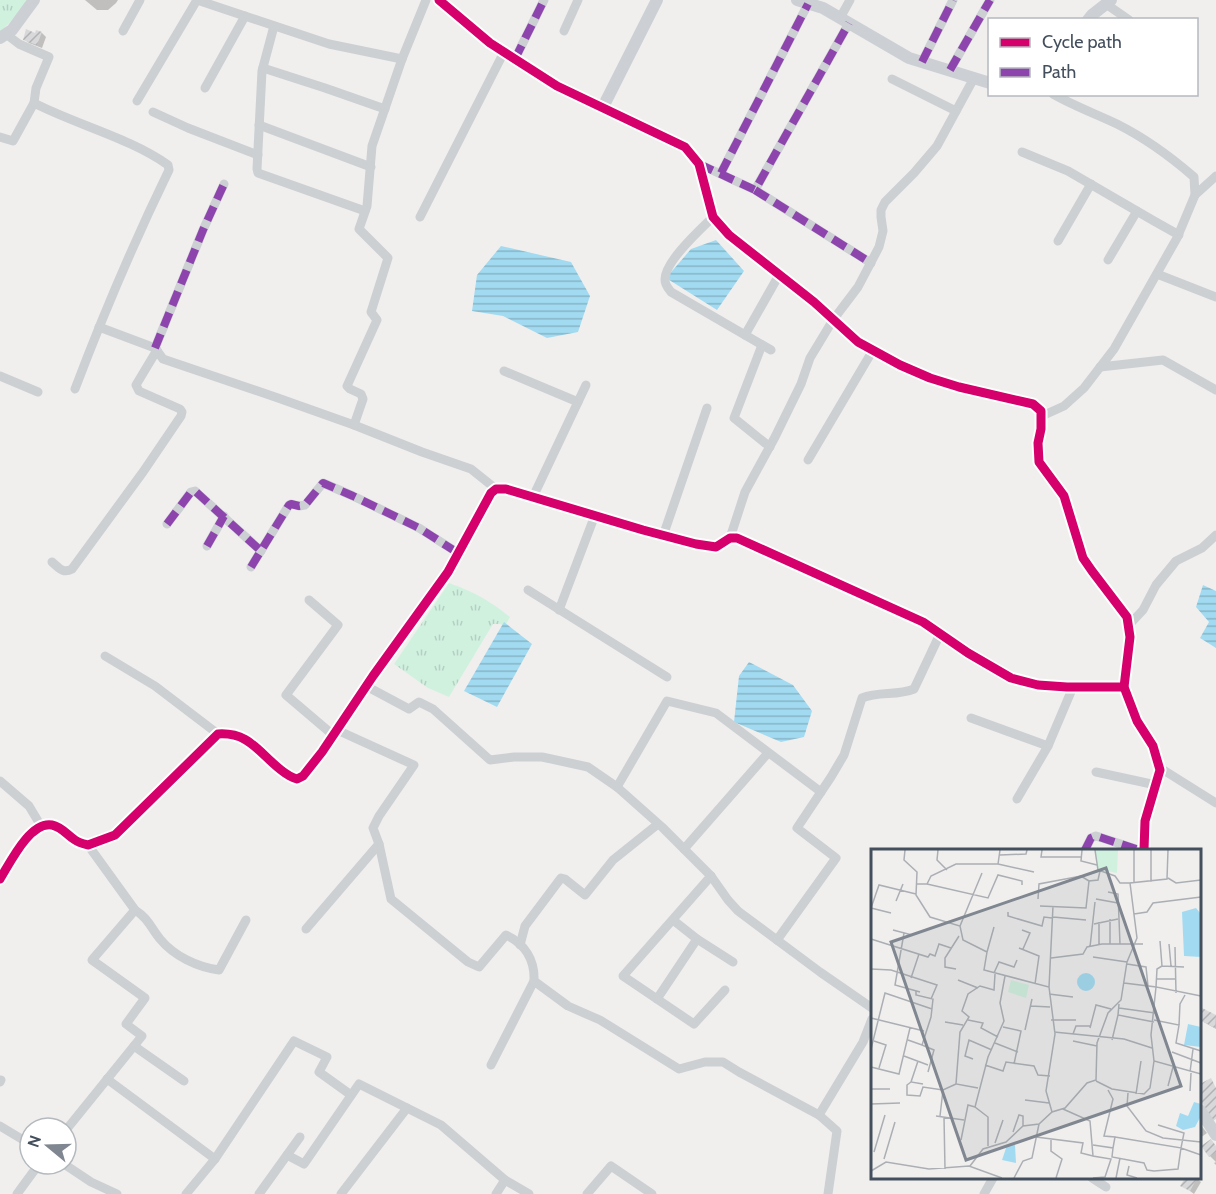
<svg xmlns="http://www.w3.org/2000/svg" width="1216" height="1194" viewBox="0 0 1216 1194" font-family="Cabin,sans-serif">
	<style>
		.grass { fill: url(#grass-tufts) }
		.water { fill: url(#water-rules) }
		.shadow { fill: #0003 }
		.building { fill: url(#building-hatch) }
		.lines { fill: none; stroke-linecap: round; stroke-linejoin: round }
		.street { stroke: #ccd0d3; stroke-width: 9 }
		.secondary { stroke: #ccd0d4; stroke-width: 12 }
		.quiet { stroke: #8e44ad; stroke-width: 8; stroke-dasharray: 15 8; stroke-linecap: butt }
		.cycleway-casing { stroke: #fff; stroke-width: 13 }
		.cycleway { stroke: #d6006c; stroke-width: 9 }
		.inset-road { fill: none; stroke: #abafb4; stroke-width: 1.5 }
		.view { fill: #808790; fill-opacity: 0.15; stroke: #808790; stroke-width: 3 }
		.inset-edge { fill: none; stroke: #444f5d; stroke-width: 3 }
	</style>
	<defs>
		<pattern id="grass-tufts" width="24" height="20" patternUnits="userSpaceOnUse" patternTransform="scale(1.5)"><rect width="24" height="20" fill="#d1f1df"/><path d="M3 7l-1-3M5 7V3M7 7l1-3M15 17l-1-3M17 17v-4M19 17l1-3" fill="none" stroke="#b5d0c2"/></pattern>
		<pattern id="water-rules" width="6" height="5" patternUnits="userSpaceOnUse" patternTransform="scale(1.5)"><rect width="6" height="5" fill="#a2dbf1"/><path d="M0 2.5h6" fill="none" stroke="#86b4c6"/></pattern>
		<pattern id="building-hatch" width="6" height="6" patternUnits="userSpaceOnUse" patternTransform="scale(1.5)"><rect width="6" height="6" fill="#d8d8da"/><path d="M-1 1l2-2M0 6l6-6M5 7l2-2" fill="none" stroke="#b1b2b4"/></pattern>
	</defs>
	<rect width="100%" height="100%" fill="#f0efee"/>
	<g class="grass">
		<path d="M 0,0 L 30,0 L 0,33 Z"/>
		<path d="M 449,583 C 474,592 489,600 510,617 L 505,626 L 500,624 L 493,624 L 449,697 L 428,688 L 394,664 Z"/>
	</g>
	<g class="water">
		<path d="M 716,240 L 744,271 L 717,310 L 666,278 L 691,249 Z"/>
		<path d="M 501,246 L 571,262 L 590,296 L 578,332 L 547,338 L 503,316 L 472,311 L 477,275 Z"/>
		<path d="M 1203,585 L 1216,591 L 1216,648 L 1200,638 L 1209,622 L 1196,607 Z"/>
		<path d="M 504,622 L 532,644 L 497,707 L 464,691 Z"/>
		<path d="M 749,662 L 793,685 L 812,711 L 804,737 L 781,742 L 734,722 L 739,676 Z"/>
	</g>
	<g class="shadow">
		<path d="M 85,0 L 118,0 L 116,3 L 108,10 L 97,10 Z"/>
		<path d="M 37,31 L 42,33 L 46,37 L 42,48 L 29,43 L 24,39 L 36,34 Z"/>
		<path d="M 1200,1008 L 1216,1017 L 1216,1029 L 1200,1020 Z"/>
		<path d="M 1200,1124 L 1207,1133 L 1200,1138 Z"/>
		<path d="M 1216,1147 L 1216,1165 L 1214,1163 L 1216,1162 L 1210,1156 Z"/>
		<path d="M 1186,1178 L 1196,1178 L 1201,1182 L 1194,1194 L 1182,1185 Z"/>
	</g>
	<g class="building">
		<path d="M 26,29 L 35,33 L 36,30 L 42,32 L 37,45 L 23,40 Z"/>
		<path d="M 1200,1007 L 1216,1015 L 1215,1028 L 1200,1020 Z"/>
		<path d="M 1211,1078 L 1216,1088 L 1216,1119 L 1211,1122 L 1200,1097 L 1200,1084 Z"/>
		<path d="M 1211,1139 L 1216,1146 L 1216,1152 L 1209,1157 L 1201,1146 Z"/>
		<path d="M 1185,1178 L 1197,1178 L 1190,1191 L 1180,1186 Z"/>
	</g>
	<g class="lines">
		<g class="street">
			<path d="M 1106,4 L 1129,20"/>
			<path d="M 840,18 L 850,0"/>
			<path d="M 274,26 L 262,71 L 257,169 L 258,173 L 365,211"/>
			<path d="M 123,31 L 140,0"/>
			<path d="M 564,31 L 578,0"/>
			<path d="M 6,34 L 19,44 L 49,57 L 36,88 L 34,103 C 77,125 130,138 168,165 L 169,170 C 134,242 103,315 75,389"/>
			<path d="M 515,59 L 544,0"/>
			<path d="M 922,62 L 953,0"/>
			<path d="M 263,68 L 325,88 L 385,109"/>
			<path d="M 950,70 L 990,0"/>
			<path d="M 892,79 L 956,111"/>
			<path d="M 205,88 L 245,16"/>
			<path d="M 137,101 L 197,0 L 329,44 L 402,59"/>
			<path d="M 153,112 L 188,128 L 258,155"/>
			<path d="M 259,125 L 371,167"/>
			<path d="M 0,137 L 13,141 L 34,103"/>
			<path d="M 1022,152 L 1068,171 L 1154,221 L 1179,235"/>
			<path d="M 699,164 L 755,190 L 849,23"/>
			<path d="M 721,173 L 808,4"/>
			<path d="M 755,190 L 871,263"/>
			<path d="M 1195,195 L 1216,176"/>
			<path d="M 420,217 L 504,52"/>
			<path d="M 713,217 C 701,229 664,262 665,280 C 665,285 668,288 671,292 L 771,350"/>
			<path d="M 1058,241 L 1091,184"/>
			<path d="M 1108,260 L 1137,211"/>
			<path d="M 1157,274 L 1216,297"/>
			<path d="M 99,327 L 155,348 L 163,359 L 278,398 L 354,425 L 422,452 L 471,469 L 496,489"/>
			<path d="M 745,335 L 779,275"/>
			<path d="M 762,345 L 734,418 L 770,447"/>
			<path d="M 155,348 L 203,230 L 224,184"/>
			<path d="M 1100,367 L 1163,360 L 1216,390"/>
			<path d="M 504,371 L 578,402"/>
			<path d="M 0,376 L 38,392"/>
			<path d="M 1042,416 L 1064,406 L 1084,388 L 1114,349 L 1177,238 L 1195,195 L 1194,177 C 1171,157 1145,138 1117,124 C 1096,114 1074,106 1053,94"/>
			<path d="M 354,425 L 363,399 L 361,394 L 350,389 L 347,386 L 377,320 L 371,312 L 388,258 L 359,229 L 367,206 L 372,146 L 402,59 L 426,0"/>
			<path d="M 808,460 L 873,350"/>
			<path d="M 533,497 L 586,385"/>
			<path d="M 167,524 L 191,492 L 195,491 L 261,551"/>
			<path d="M 663,536 L 707,408"/>
			<path d="M 730,538 L 745,492 L 775,437 L 801,384 L 810,358 L 833,320 L 858,287 L 879,247 L 883,231 L 881,217 L 881,210 L 885,202 L 914,173 L 937,146 L 974,78"/>
			<path d="M 207,546 L 224,516"/>
			<path d="M 52,562 C 59,568 63,574 72,569 L 143,472 L 181,416 L 182,412 L 180,409 L 139,391 L 136,385 L 157,350"/>
			<path d="M 251,567 L 289,505 L 291,504 L 299,506 L 305,505 L 323,483 L 353,496 L 419,528 L 458,553"/>
			<path d="M 528,590 L 667,677"/>
			<path d="M 309,600 L 338,625 L 286,695 L 333,735"/>
			<path d="M 559,610 L 595,515"/>
			<path d="M 1128,626 L 1143,610 L 1156,585 L 1176,561 L 1202,548 L 1216,535"/>
			<path d="M 105,656 L 155,686 L 218,734"/>
			<path d="M 366,686 L 409,709 L 419,702 L 433,709 L 490,760 L 514,757 L 542,757 L 588,767 L 617,787 L 662,827 L 711,876 L 728,900 L 738,911 L 820,972 L 872,1008"/>
			<path d="M 971,718 L 1048,746"/>
			<path d="M 337,730 L 414,765 L 379,816 L 373,828 L 379,844 L 391,899 L 468,962 L 479,967 L 506,935 C 525,944 535,960 534,981 L 568,1006 L 600,1020 L 679,1069 L 705,1062 L 723,1062 L 739,1072 L 819,1115 L 863,1042 L 872,1019"/>
			<path d="M 1160,770 L 1165,771 L 1216,803"/>
			<path d="M 1096,772 L 1156,785"/>
			<path d="M 0,781 L 29,806 L 41,826"/>
			<path d="M 617,787 L 667,701 L 716,713 L 821,792"/>
			<path d="M 1017,799 L 1048,746 L 1073,687"/>
			<path d="M 88,845 L 135,910 C 148,918 151,928 160,939 C 174,956 197,967 219,970 L 246,920"/>
			<path d="M 684,849 L 768,753"/>
			<path d="M 1085,850 L 1091,838 L 1096,836 L 1139,850"/>
			<path d="M 711,876 L 623,976 L 694,1024 L 725,990"/>
			<path d="M 673,920 L 697,939 L 733,962"/>
			<path d="M 306,929 L 379,844"/>
			<path d="M 777,940 L 836,858 L 797,828 L 831,777 L 844,755 L 862,698 C 879,691 897,696 914,689 L 940,634"/>
			<path d="M 520,945 L 525,926 L 561,878 L 565,879 L 585,895 L 613,860 L 658,824"/>
			<path d="M 657,999 L 697,939"/>
			<path d="M 134,1046 L 184,1081"/>
			<path d="M 491,1065 L 534,981"/>
			<path d="M 107,1079 L 215,1159"/>
			<path d="M 0,1082 L 1,1080"/>
			<path d="M 819,1115 L 837,1131 L 828,1194"/>
			<path d="M 0,1126 L 30,1144"/>
			<path d="M 66,1130 L 142,1036 L 126,1024 L 145,998 L 92,960 L 135,910"/>
			<path d="M 287,1155 L 304,1164 L 359,1084 L 441,1125 L 505,1180 L 529,1194"/>
			<path d="M 64,1164 L 91,1182 L 117,1194"/>
			<path d="M 1092,1178 L 1106,1187"/>
			<path d="M 17,1194 L 39,1164"/>
			<path d="M 186,1194 L 215,1159 L 294,1041 L 327,1057 L 319,1072 L 351,1095"/>
			<path d="M 259,1194 L 300,1137"/>
			<path d="M 341,1194 L 407,1108"/>
			<path d="M 496,1194 L 505,1180"/>
			<path d="M 587,1194 L 611,1166 L 652,1194"/>
			<path d="M 984,1194 L 993,1178"/>
		</g>
		<g class="secondary">
			<path d="M 439,0 L 490,43 L 557,86 L 685,147 L 699,164 L 713,217 L 729,235 L 814,302 L 858,342 L 900,365 L 930,378 L 959,387 L 1033,404 L 1041,411 L 1041,429 L 1038,443 L 1039,462 L 1064,496 L 1083,558 L 1092,571 L 1127,617 L 1130,637 L 1124,687 L 1137,721 L 1153,746 L 1160,770 L 1145,821 L 1144,850"/>
			<path d="M 797,0 L 823,8 L 909,58 L 990,83"/>
			<path d="M 1088,20 L 1092,15 L 1111,0"/>
			<path d="M 0,38 L 12,30 L 34,0"/>
			<path d="M 603,107 L 657,0"/>
			<path d="M 0,879 C 10,863 30,821 52,825 C 62,827 67,835 75,840 C 79,843 84,844 88,845 L 115,835 L 218,734 C 249,732 258,752 281,770 C 286,774 290,777 297,779 L 303,776 L 322,752 L 373,676 L 448,572 L 491,493 L 496,489 L 506,489 L 643,530 L 696,544 L 716,547 L 730,538 L 737,538 L 923,622 L 968,653 L 1011,678 L 1038,685 L 1067,687 L 1124,687"/>
			<path d="M 1200,1110 L 1216,1135"/>
		</g>
		<g class="quiet">
			<path d="M 515,59 L 544,0"/>
			<path d="M 922,62 L 953,0"/>
			<path d="M 950,70 L 990,0"/>
			<path d="M 699,164 L 755,190 L 849,23"/>
			<path d="M 721,173 L 808,4"/>
			<path d="M 755,190 L 871,263"/>
			<path d="M 155,348 L 203,230 L 224,184"/>
			<path d="M 167,524 L 191,492 L 195,491 L 261,551"/>
			<path d="M 207,546 L 224,516"/>
			<path d="M 251,567 L 289,505 L 291,504 L 299,506 L 305,505 L 323,483 L 353,496 L 419,528 L 458,553"/>
			<path d="M 1085,850 L 1091,838 L 1096,836 L 1139,850"/>
		</g>
		<g class="cycleway-casing">
			<g id="cycleway">
				<path d="M 439,0 L 490,43 L 557,86 L 685,147 L 699,164 L 713,217 L 729,235 L 814,302 L 858,342 L 900,365 L 930,378 L 959,387 L 1033,404 L 1041,411 L 1041,429 L 1038,443 L 1039,462 L 1064,496 L 1083,558 L 1092,571 L 1127,617 L 1130,637 L 1124,687 L 1137,721 L 1153,746 L 1160,770 L 1145,821 L 1144,850"/>
				<path d="M 0,879 C 10,863 30,821 52,825 C 62,827 67,835 75,840 C 79,843 84,844 88,845 L 115,835 L 218,734 C 249,732 258,752 281,770 C 286,774 290,777 297,779 L 303,776 L 322,752 L 373,676 L 448,572 L 491,493 L 496,489 L 506,489 L 643,530 L 696,544 L 716,547 L 730,538 L 737,538 L 923,622 L 968,653 L 1011,678 L 1038,685 L 1067,687 L 1124,687"/>
			</g>
		</g>
		<use href="#cycleway" class="cycleway"/>
	</g>
	<g transform="translate(871 849)">
		<rect width="330" height="330" fill="#f0efee"/>
		<path d="M 224,1 L 247,1 L 246,24 L 226,20 ZM 140,131 L 158,136 L 155,149 L 137,143 Z" fill="#d1f1df"/>
		<path d="M 325,59 L 330,65 L 330,108 L 313,107 L 311,63 ZM206 133a9 9 0 1 1 18 0a9 9 0 1 1-18 0ZM 317,175 L 330,178 L 330,198 L 313,196 ZM 323,253 L 330,255 L 330,267 L 324,278 L 312,281 L 305,277 L 309,264 L 317,267 ZM 136,296 L 144,296 L 145,314 L 131,311 Z" fill="#a2dbf1"/>
		<path class="inset-road" d="M 34,1 L 33,11 L 46,23 L 45,46 L 59,68 L 89,77 L 92,91 L 116,103 L 113,121 L 178,138 L 184,185 L 175,242 L 181,263M 67,1 L 66,11 L 76,21M 171,1 L 170,8 L 211,8M 211,1 L 210,12 L 226,16M 224,1 L 227,21 L 244,27 L 249,34 L 259,34M 263,1 L 263,34M 280,1 L 280,33M 129,6 L 155,5 L 156,1M 127,15 L 163,23M 297,29 L 305,34 L 330,31M 45,35 L 56,35 L 60,27 L 85,15 L 127,15 L 129,1M 56,35 L 117,49 L 127,26 L 151,32 L 151,36M 237,43 L 247,45 L 249,95M 167,50 L 168,35 L 210,27 L 218,32M 225,50 L 247,54M 25,52 L 32,35M 169,57 L 215,59 L 218,32 L 227,31 L 229,22M 0,59 L 8,36 L 45,45M 0,59 L 20,64M 137,63 L 137,67 L 171,77 L 173,68 L 181,69M 263,65 L 276,63 L 282,54 L 330,48M 182,68 L 215,71M 239,70 L 239,95M 223,75 L 247,70M 89,77 L 111,24M 22,81 L 41,86M 151,81 L 159,84 L 152,100M 33,84 L 24,136 L 49,143M 0,90 L 57,108 L 59,105 L 64,107 L 68,95 L 80,99M 289,92 L 291,117 L 286,120 L 285,138 L 330,147M 228,95 L 228,73M 298,95 L 300,117M 219,98 L 224,53M 304,98 L 305,144M 148,99 L 168,107 L 164,135M 116,103 L 123,78M 222,108 L 256,113M 180,109 L 212,105 L 216,98 L 231,95 L 272,95M 256,115 L 275,118 L 277,137M 291,117 L 313,118M 0,120 L 20,121 L 66,136 L 60,150M 85,120 L 74,118 L 74,109 L 88,87M 123,124 L 128,113 L 143,118 L 146,111M 40,129 L 48,105M 286,130 L 305,130M 87,131 L 107,139M 253,134 L 285,138 L 280,186 L 283,212 L 330,225M 178,138 L 182,57M 178,145 L 202,148M 248,155 L 247,166 L 283,173M 160,157 L 179,158M 248,159 L 284,164M 0,169 L 53,182M 97,171 L 112,174 L 110,179 L 127,188M 180,171 L 205,171M 283,171 L 308,176 L 305,194 L 330,202M 74,173 L 92,176M 308,176 L 309,155 L 314,146M 132,178 L 150,182 L 143,215M 219,179 L 225,156 L 240,160M 154,181 L 161,150M 183,183 L 253,190 L 281,199M 202,185 L 205,177 L 220,177M 37,191 L 51,196 L 60,168 L 62,150 L 45,146 L 45,142M 241,191 L 247,166M 3,192 L 15,196 L 8,219M 202,192 L 226,197M 124,194 L 147,203M 51,196 L 63,201 L 57,223M 0,200 L 14,144 L 61,160M 301,203 L 330,214M 33,207 L 57,216M 102,210 L 94,207 L 98,191 L 121,201M 47,212 L 40,233 L 52,235M 114,216 L 132,222 L 135,213 L 163,217 L 167,226 L 179,227M 0,218 L 28,225 L 39,179M 319,223 L 322,200M 225,232 L 241,240 L 273,245 L 279,239 L 283,212M 40,233 L 36,236 L 36,246 L 49,247 L 52,238 L 72,241 L 85,235M 297,237 L 302,218M 107,239 L 85,235 L 89,183 L 98,168 L 91,162 L 97,145 L 109,137 L 123,141 L 124,125M 0,240 L 19,240M 237,241 L 242,250 L 233,287 L 244,288 L 242,299M 319,242 L 320,224M 257,244 L 256,257 L 275,282 L 292,289 L 330,293M 265,245 L 270,212M 154,251 L 178,254M 0,255 L 29,254M 192,260 L 219,272 L 222,307 L 240,310 L 234,328 L 222,329M 65,267 L 93,271M 69,267 L 72,241M 73,268 L 74,320M 142,283 L 148,266 L 152,267 L 152,277M 165,288 L 212,294 L 210,304 L 222,307M 244,288 L 310,299 L 313,284 L 287,276M 180,290 L 180,302 L 191,310 L 185,329M 90,291 L 97,256 L 104,258M 124,294 L 132,271M 222,296 L 242,299 L 241,308 L 273,314 L 276,321 L 283,322 L 307,320 L 310,299 L 330,306M 117,297 L 117,268 L 104,258 L 117,208 L 133,172 L 129,154 L 134,127M 3,303 L 14,266M 13,310 L 24,273M 99,317 L 112,300 L 135,293 L 152,277 L 168,275 L 181,263 L 194,259 L 216,234 L 225,231 L 226,194 L 237,164 L 250,151 L 256,113 L 266,89 L 259,34 L 296,30 L 297,1M 258,317 L 256,326 L 266,329M 0,322 L 15,313 L 58,320 L 98,317 L 131,329M 143,329 L 152,312 L 161,309 L 168,275M 245,329 L 249,309"/>
		<path class="view" d="M 235,19 L 310,237 L 95,311 L 20,93 Z"/>
		<rect width="330" height="330" class="inset-edge"/>
	</g>
	<rect x="988" y="18" width="210" height="78" fill="#ffffff" stroke="#b4b9be" stroke-width="1.5"/>
	<rect x="1000" y="38" width="30" height="9" fill="#d6006c" stroke="#b4b9be" stroke-width="1.5"/>
	<text x="1042" y="48" font-size="18" fill="#444f5d">Cycle path</text>
	<rect x="1000" y="68" width="30" height="9" fill="#8e44ad" stroke="#b4b9be" stroke-width="1.5"/>
	<text x="1042" y="78" font-size="18" fill="#444f5d">Path</text>
	<g transform="translate(48 1146) rotate(289)"><circle r="28" fill="#ffffff" stroke="#b4b9be" stroke-width="1.5"/>
	<path d="M0-4.5L10 22L0 15L-10 22Z" fill="#808790"/>
	<text y="-9" font-size="16" font-weight="bold" text-anchor="middle" fill="#444f5d">N</text>
	</g>
</svg>
